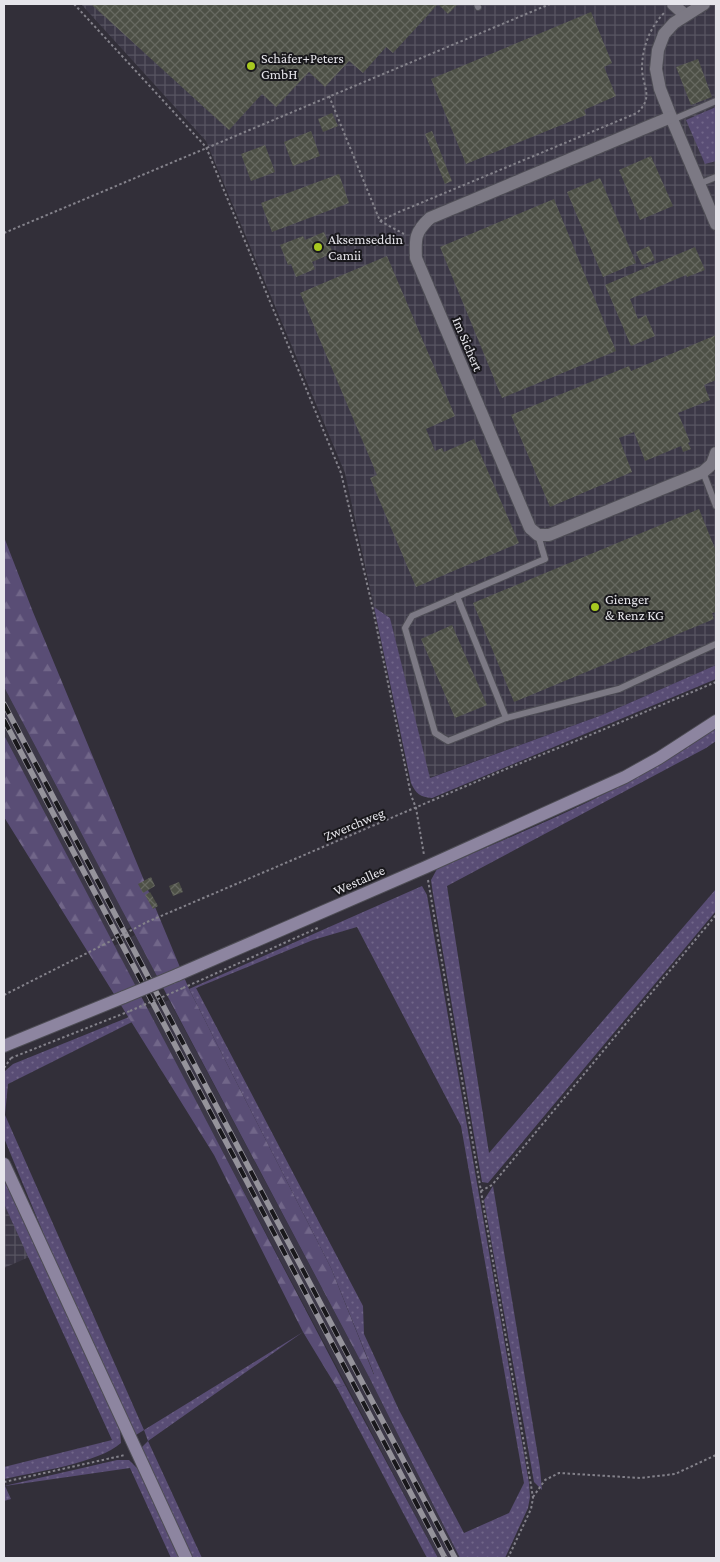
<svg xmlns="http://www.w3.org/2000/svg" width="720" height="1562" viewBox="0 0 720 1562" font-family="'Crimson Pro',serif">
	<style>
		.built { fill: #3c3847 }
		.industrial { fill: url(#industrial-grid) }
		.grass { fill: url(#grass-dots); fill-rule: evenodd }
		.forest { fill: url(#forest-firs) }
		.building { fill: url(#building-cross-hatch) }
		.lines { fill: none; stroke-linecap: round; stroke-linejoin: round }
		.lane-casing { stroke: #4e4d55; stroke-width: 8 }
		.street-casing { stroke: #4e4d55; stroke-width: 14 }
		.secondary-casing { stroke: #4e4d55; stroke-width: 14 }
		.path { stroke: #84828b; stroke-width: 2; stroke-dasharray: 2.5 2.5; stroke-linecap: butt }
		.lane { stroke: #7c7984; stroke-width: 6 }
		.street { stroke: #7c7984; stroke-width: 12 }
		.secondary { stroke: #8d85a0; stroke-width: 12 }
		.rail-casing { stroke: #95939b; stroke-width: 5.5 }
		.rail { stroke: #19181c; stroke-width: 4; stroke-dasharray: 11; stroke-linecap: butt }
		.secondary-bridge-casing { stroke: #4e4d55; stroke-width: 14; stroke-linecap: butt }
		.path-bridge { stroke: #84828b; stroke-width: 2; stroke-dasharray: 2.5 2.5; stroke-linecap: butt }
		.secondary-bridge { stroke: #8d85a0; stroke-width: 12 }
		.poi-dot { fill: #a7c820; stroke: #19181c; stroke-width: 2 }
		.labels { text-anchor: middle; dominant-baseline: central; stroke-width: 4; stroke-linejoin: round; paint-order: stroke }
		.poi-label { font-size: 14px; fill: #e6e5eb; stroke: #19181c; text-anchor: start }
		.street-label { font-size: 14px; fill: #e6e5eb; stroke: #19181c }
	</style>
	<defs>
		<pattern id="industrial-grid" width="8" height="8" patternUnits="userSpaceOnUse" patternTransform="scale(1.25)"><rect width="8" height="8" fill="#3c3847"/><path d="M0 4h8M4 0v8" fill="none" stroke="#585562"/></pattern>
		<pattern id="grass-dots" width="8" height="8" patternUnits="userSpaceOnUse" patternTransform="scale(1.25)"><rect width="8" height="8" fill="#594d75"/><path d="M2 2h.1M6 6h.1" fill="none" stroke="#716689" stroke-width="1.8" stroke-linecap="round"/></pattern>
		<pattern id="forest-firs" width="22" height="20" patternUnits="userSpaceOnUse" patternTransform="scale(1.25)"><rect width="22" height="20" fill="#594d75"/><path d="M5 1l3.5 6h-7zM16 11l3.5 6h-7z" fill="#716689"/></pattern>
		<pattern id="building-cross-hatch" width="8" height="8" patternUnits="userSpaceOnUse" patternTransform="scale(1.25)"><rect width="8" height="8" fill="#4d5046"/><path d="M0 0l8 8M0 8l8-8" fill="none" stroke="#676961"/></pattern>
	</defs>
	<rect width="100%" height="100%" fill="#322f39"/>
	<g class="built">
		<path d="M 4,687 L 131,927 L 110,938 L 4,735 Z"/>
		<path d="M 135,935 L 157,976 L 135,985 L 114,946 Z"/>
		<path d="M 169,1000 L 369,1377 L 460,1558 L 438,1558 L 147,1009 Z"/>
	</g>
	<g class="industrial">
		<path d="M 81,4 L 716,4 L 716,665 L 602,715 L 429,778 L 390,618 L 374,607 L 345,473 L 206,141 Z"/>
		<path d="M 4,1204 L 29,1257 L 4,1268 Z"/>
	</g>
	<g class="grass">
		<path d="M 716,107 L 716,161 L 705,164 L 686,120 Z"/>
		<path d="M 374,607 L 390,618 L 430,778 L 602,715 L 716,665 L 716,679 L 432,798 C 420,797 416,794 411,783 Z"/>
		<path d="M 716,728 L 716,741 L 706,748 L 447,886 L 489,1153 L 716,889 L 716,911 L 488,1183 L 482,1182 L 433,894 L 431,880 L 437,869 C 532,827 631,789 716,728 Z"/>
		<path d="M 422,886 L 427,895 L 529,1483 L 530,1497 L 528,1508 L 505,1558 L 460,1558 L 369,1377 L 374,1374 L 331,1268 L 189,989 ZM 357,927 L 461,1126 L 524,1483 L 509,1513 L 464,1533 L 399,1410 L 364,1334 L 363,1306 L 196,988 L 313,940 Z"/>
		<path d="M 129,1017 L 132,1022 L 8,1084 L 5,1115 L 144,1430 L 303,1332 L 148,1441 L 202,1558 L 192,1558 L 141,1448 L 148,1441 L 144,1430 L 136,1435 L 56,1264 L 4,1138 L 5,1071 L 13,1064 Z"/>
		<path d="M 4,1180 L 40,1255 L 120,1430 L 121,1443 C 99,1463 35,1472 4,1479 L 4,1467 L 112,1440 L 4,1204 Z"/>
		<path d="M 493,1186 L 540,1468 L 542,1490 L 534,1482 L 484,1200 Z"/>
		<path d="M 345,1385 L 438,1558 L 427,1558 L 337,1388 Z"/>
		<path d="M 117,1460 L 129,1460 L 139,1470 L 179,1558 L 171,1558 L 130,1468 L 5,1486 L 11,1499 L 4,1501 L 4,1486 Z"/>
	</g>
	<g class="forest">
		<path d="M 4,537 L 33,612 L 189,989 L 331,1268 L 374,1375 L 369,1377 L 4,687 Z"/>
		<path d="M 4,735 L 345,1385 L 337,1388 L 303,1332 L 214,1155 L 4,817 Z"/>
	</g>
	<g class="building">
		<path d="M 93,4 L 445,4 L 446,5 L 458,4 L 448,14 L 438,4 L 393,53 L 386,47 L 363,73 L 349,61 L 325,87 L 309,72 L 276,107 L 262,94 L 229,130 L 92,5 Z"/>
		<path d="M 591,12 L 612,63 L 604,67 L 616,96 L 584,110 L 586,115 L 466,164 L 431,79 Z"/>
		<path d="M 698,59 L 712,97 L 691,105 L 676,67 Z"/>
		<path d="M 332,113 L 338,126 L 323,132 L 318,119 Z"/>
		<path d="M 311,131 L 320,156 L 293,166 L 284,142 Z"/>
		<path d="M 432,131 L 452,181 L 445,184 L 425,134 Z"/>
		<path d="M 265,145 L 275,172 L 251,181 L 241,154 Z"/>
		<path d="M 651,156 L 673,206 L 640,220 L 619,170 Z"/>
		<path d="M 339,174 L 349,203 L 272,232 L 261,203 Z"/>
		<path d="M 600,178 L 636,263 L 603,277 L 567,192 Z"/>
		<path d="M 554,199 L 616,351 L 502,398 L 440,247 Z"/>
		<path d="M 324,232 L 333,253 L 312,262 L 315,269 L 296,277 L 291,264 L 288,265 L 280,245 L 303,236 L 305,240 Z"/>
		<path d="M 649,246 L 655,260 L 642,265 L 636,252 Z"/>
		<path d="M 695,247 L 705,270 L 687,277 L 686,275 L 630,299 L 638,319 L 646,315 L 655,336 L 631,346 L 605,285 Z"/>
		<path d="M 387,256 L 455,416 L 426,429 L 435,451 L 442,448 L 444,452 L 474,439 L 519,543 L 416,587 L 370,478 L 377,475 L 300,293 Z"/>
		<path d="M 716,335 L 716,380 L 704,385 L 710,400 L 678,413 L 690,442 L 688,443 L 691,449 L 683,452 L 681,446 L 645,461 L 634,432 L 619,438 L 632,472 L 550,507 L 511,415 L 629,366 L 631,371 Z"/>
		<path d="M 699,509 L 716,551 L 716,612 L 712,613 L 714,619 L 514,702 L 473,603 Z"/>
		<path d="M 452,625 L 487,705 L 455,718 L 421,639 Z"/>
		<path d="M 151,877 L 155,886 L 143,893 L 138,884 Z"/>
		<path d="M 179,882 L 183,892 L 173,896 L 169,886 Z"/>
		<path d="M 150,892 L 158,906 L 153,909 L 145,895 Z"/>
	</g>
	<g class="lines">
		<g class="lane-casing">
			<g id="lane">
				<path d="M 477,4 L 478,7"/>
				<path d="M 672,120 L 716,101"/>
				<path d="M 699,184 L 716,177"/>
				<path d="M 703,472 L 716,506"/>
				<path d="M 538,535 L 545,559 L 412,616 L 405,628 L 435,733 L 448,741 L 506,718 L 619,689 L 716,644"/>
				<path d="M 457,596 L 506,718"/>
			</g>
		</g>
		<g class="street-casing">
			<g id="street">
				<path d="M 673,4 L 685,15"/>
				<path d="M 704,4 L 674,23 L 664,34 L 658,50 L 656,69 L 660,89 L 671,117 L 716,224"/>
				<path d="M 671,117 L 430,218 C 415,232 415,238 416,258 L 530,528 L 538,535 L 549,535 L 703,472 L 712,464 L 716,453"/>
			</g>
		</g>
		<g class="secondary-casing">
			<g id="secondary">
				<path d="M 177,975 L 426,867 L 625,777 L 659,758 L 716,721"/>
				<path d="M 4,1046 L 124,997"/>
				<path d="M 4,1164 L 186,1558"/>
			</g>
		</g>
		<g class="path">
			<path d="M 74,4 L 206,147 L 341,473 L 372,605 L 411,795 L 416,808 L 424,855"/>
			<path d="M 329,96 L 380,221 L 404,234"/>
			<path d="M 380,221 L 399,212 L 637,113 C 654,97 643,88 642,69 C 642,47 650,27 665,12"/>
			<path d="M 4,233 L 550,4"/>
			<path d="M 428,880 L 531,1485 L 533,1498 L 531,1509 L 508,1558"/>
			<path d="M 147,922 L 506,769 L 583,738 L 716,682"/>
			<path d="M 183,988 L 320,927"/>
			<path d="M 4,995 L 103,945"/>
			<path d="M 11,1058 L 130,1011"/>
			<path d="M 4,1068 L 11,1058"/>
			<path d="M 481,1191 L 492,1185 L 716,915"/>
			<path d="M 4,1482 L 125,1455"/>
			<path d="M 533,1497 L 545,1480 L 559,1473 L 640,1478 L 675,1474 L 716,1455"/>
		</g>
		<use href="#lane" class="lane"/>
		<use href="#street" class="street"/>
		<use href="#secondary" class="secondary"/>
		<g class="rail-casing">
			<g id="rail">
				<path d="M 4,704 L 455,1558"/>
				<path d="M 4,720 L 445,1558"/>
			</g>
		</g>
		<use href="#rail" class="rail"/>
		<g class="secondary-bridge-casing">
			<path id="secondary-bridge" d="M 124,997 L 177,975"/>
		</g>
		<g class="path-bridge">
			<path d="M 103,945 L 147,922"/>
			<path d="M 130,1011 L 183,988"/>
		</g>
		<use href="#secondary-bridge" class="secondary-bridge"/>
	</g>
	<g class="poi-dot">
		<circle cx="251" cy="66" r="5"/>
		<circle cx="318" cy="247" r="5"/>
		<circle cx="595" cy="607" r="5"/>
	</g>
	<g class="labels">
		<g class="poi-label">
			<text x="261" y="58">Schäfer+Peters<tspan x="261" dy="16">GmbH</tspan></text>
			<text x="328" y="239">Aksemseddin<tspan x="328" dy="16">Camii</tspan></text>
			<text x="605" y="599">Gienger<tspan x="605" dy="16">&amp; Renz KG</tspan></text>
		</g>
		<g class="street-label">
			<text transform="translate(468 344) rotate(67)">Im Sichert</text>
			<text transform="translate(354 824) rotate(-23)">Zwerchweg</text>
			<text transform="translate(359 880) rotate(-24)">Westallee</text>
		</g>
	</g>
	<rect width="720" height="1562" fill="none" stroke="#e6e5eb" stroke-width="10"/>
</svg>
